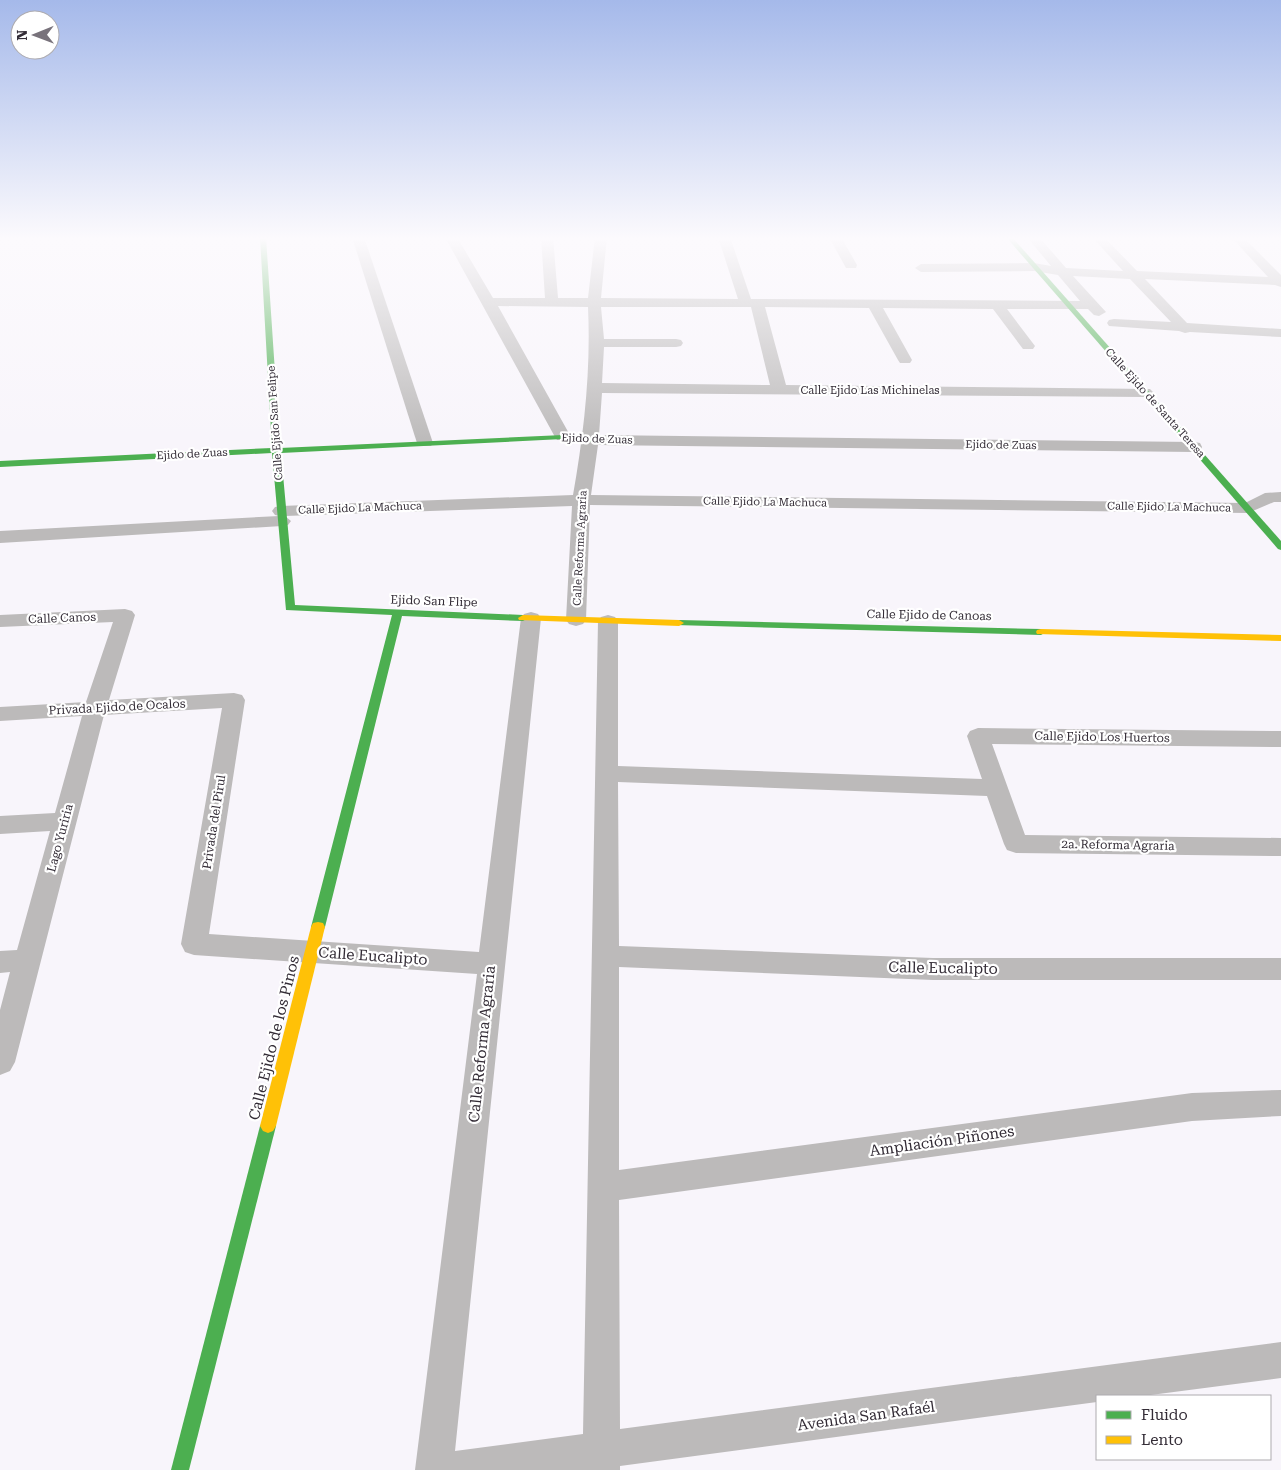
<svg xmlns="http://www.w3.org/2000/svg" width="1281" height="1470" viewBox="0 0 1281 1470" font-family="'Roboto Serif',serif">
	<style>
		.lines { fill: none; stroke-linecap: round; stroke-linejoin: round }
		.street { fill: #bcbaba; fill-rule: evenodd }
		.fast { fill: #4caf50; fill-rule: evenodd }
		.slow { fill: #ffc107; fill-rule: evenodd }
		.labels { text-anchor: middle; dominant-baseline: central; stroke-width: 4.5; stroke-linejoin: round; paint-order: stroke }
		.far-street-label { font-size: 11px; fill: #332c36; stroke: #fff }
		.street-label { font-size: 12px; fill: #332c36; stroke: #fff }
		.near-street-label { font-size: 15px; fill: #332c36; stroke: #fff }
	</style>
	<rect width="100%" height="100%" fill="#f8f5fb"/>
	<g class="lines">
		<g class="street">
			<path d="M 352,237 L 364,237 L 433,443 L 431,446 L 419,446 L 417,443 Z"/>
			<path d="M 445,237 L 457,237 L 493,298 L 545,298 L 541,237 L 553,237 L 558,298 L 588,298 L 595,237 L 607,237 L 601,298 L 738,299 L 718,237 L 730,237 L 751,299 L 1080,301 L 1058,275 L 1034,271 L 921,272 L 915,268 L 921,264 L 1034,263 L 1051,266 L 1027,237 L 1039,237 L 1066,268 L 1123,271 L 1092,237 L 1104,237 L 1137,271 L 1268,277 L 1231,237 L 1243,237 L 1281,275 L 1281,287 L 1275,285 L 1145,279 L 1187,323 L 1281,329 L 1281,337 L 1190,332 L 1185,333 L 1179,331 L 1109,326 L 1107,323 L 1109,320 L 1114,319 L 1171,322 L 1130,279 L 1073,276 L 1106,312 L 1099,316 L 1094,315 L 1088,309 L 1007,309 L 1035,346 L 1033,349 L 1023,349 L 993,309 L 883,308 L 912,360 L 910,363 L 900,363 L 898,360 L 869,308 L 765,307 L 786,385 L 1150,389 L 1153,392 L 1150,395 L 1145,397 L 602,393 L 599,435 L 1194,442 L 1200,443 L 1202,447 L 1200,451 L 1194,452 L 598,445 L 591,495 L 1245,503 L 1265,493 L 1281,492 L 1281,502 L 1274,502 L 1248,513 L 590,505 L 586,620 L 583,624 L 576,626 L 569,624 L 566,620 L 572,506 L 285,516 L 291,521 L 288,525 L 282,526 L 0,543 L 0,531 L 279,516 L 275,515 L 272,511 L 275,507 L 281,506 L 573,495 C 584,433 591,370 588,307 L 498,306 L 571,437 L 569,440 L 557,440 L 555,437 ZM 601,307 L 751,307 L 770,385 L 602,383 L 604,347 L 676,347 L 681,346 L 683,343 L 681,340 L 676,339 L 604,339 Z"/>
			<path d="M 829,237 L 841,237 L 857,265 L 856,268 L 846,268 Z"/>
			<path d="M 125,609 L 132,611 L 135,615 L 109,700 L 234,693 L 242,695 L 245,700 L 209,934 L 479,952 L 521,618 L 524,614 L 531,612 L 538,614 L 541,618 L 455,1451 L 583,1434 L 598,621 L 601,617 L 608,615 L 615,617 L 618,621 L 618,766 L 982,779 L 967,736 L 970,731 L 978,728 L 1281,731 L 1281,747 L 992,744 L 1025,835 L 1281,838 L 1281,856 L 1016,853 L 1007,850 L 1004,844 L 987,796 L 618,782 L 619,946 L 933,958 L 1281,958 L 1281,980 L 933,980 L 619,967 L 619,1170 L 1192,1093 L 1281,1090 L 1281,1116 L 1192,1121 L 619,1200 L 620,1429 L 1281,1342 L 1281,1378 L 1143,1396 L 1097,1396 L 1097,1402 L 620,1466 L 620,1470 L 415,1470 L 477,974 L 194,955 L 185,952 L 181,944 L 222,708 L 104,715 L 15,1062 L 10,1071 L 0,1075 L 0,1010 L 10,972 L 0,973 L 0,951 L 17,950 L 50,831 L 0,834 L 0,816 L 55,813 L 82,716 L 0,721 L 0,707 L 86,702 L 113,622 L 0,627 L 0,615 Z"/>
		</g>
		<g class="fast">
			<path d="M 260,237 L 266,237 L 280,448 L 563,435 L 591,438 L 595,440 L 591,442 L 563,439 L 281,453 L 295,605 L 523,615 L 528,618 L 523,621 L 402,616 L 325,927 L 323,931 L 318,932 L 313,931 L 311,927 L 392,615 L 286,610 L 272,453 L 0,467 L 0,461 L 272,448 Z"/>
			<path d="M 1006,237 L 1012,237 L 1281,541 L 1281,550 L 1278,549 Z"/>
			<path d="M 679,620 L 1041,629 L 1046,632 L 1041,635 L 675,625 L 674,623 Z"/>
			<path d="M 268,1119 L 273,1121 L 276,1126 L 189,1470 L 171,1470 L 260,1126 L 263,1121 Z"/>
		</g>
		<g class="slow">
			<path d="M 523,615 L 679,620 L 684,623 L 679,626 L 519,620 L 518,618 Z"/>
			<path d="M 1041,629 L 1281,635 L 1281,641 L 1037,634 L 1036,632 L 1037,630 Z"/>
			<path d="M 318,922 L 323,923 L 325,927 L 276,1126 L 273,1131 L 268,1133 L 263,1131 L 260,1126 L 311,927 L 313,923 Z"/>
		</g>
	</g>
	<linearGradient id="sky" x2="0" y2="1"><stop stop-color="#a5b9ea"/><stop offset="0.54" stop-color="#fcfafd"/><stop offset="1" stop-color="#fcfafd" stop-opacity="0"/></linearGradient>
	<rect width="1281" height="442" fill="url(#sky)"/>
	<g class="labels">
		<g class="far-street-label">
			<text x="870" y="390">Calle Ejido Las Michinelas</text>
			<text transform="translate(1155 403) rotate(48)">Calle Ejido de Santa Teresa</text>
			<text transform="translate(275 423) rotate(-94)">Calle Ejido San Felipe</text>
			<text transform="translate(597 439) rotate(2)">Ejido de Zuas</text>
			<text transform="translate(1001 445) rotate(1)">Ejido de Zuas</text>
			<text transform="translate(192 454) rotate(-3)">Ejido de Zuas</text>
			<text transform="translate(765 502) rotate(1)">Calle Ejido La Machuca</text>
			<text transform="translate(1169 507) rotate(1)">Calle Ejido La Machuca</text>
			<text transform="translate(360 508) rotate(-2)">Calle Ejido La Machuca</text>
			<text transform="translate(580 548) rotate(-87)">Calle Reforma Agraria</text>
		</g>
		<g class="street-label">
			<text transform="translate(434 601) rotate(2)">Ejido San Flipe</text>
			<text transform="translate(929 615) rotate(1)">Calle Ejido de Canoas</text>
			<text transform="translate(62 618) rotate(-2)">Calle Canos</text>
			<text transform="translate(117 707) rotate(-3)">Privada Ejido de Ocalos</text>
			<text transform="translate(1102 737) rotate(1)">Calle Ejido Los Huertos</text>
			<text transform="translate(214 822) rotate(-81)">Privada del Pirul</text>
			<text transform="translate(60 838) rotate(-75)">Lago Yuriria</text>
			<text transform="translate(1118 845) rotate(1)">2a. Reforma Agraria</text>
		</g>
		<g class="near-street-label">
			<text transform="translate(373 956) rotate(4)">Calle Eucalipto</text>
			<text transform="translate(943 968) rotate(1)">Calle Eucalipto</text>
			<text transform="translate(274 1038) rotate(-76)">Calle Ejido de los Pinos</text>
			<text transform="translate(482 1044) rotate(-84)">Calle Reforma Agraria</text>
			<text transform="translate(942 1141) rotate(-8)">Ampliación Piñones</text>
			<text transform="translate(866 1416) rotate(-8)">Avenida San Rafaél</text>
		</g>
	</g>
	<rect x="1096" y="1395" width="175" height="65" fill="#ffffff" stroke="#adabaf"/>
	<rect x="1106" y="1411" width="25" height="8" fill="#4caf50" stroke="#adabaf"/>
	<text x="1141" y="1420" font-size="15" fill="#332c36">Fluido</text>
	<rect x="1106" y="1436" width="25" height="8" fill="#ffc107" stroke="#adabaf"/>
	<text x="1141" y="1445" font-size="15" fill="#332c36">Lento</text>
	<g transform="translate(35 35) rotate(269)"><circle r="24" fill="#ffffff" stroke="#adabaf"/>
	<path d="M0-4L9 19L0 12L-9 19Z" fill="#78727b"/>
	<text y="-8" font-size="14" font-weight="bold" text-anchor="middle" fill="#332c36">N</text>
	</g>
</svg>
